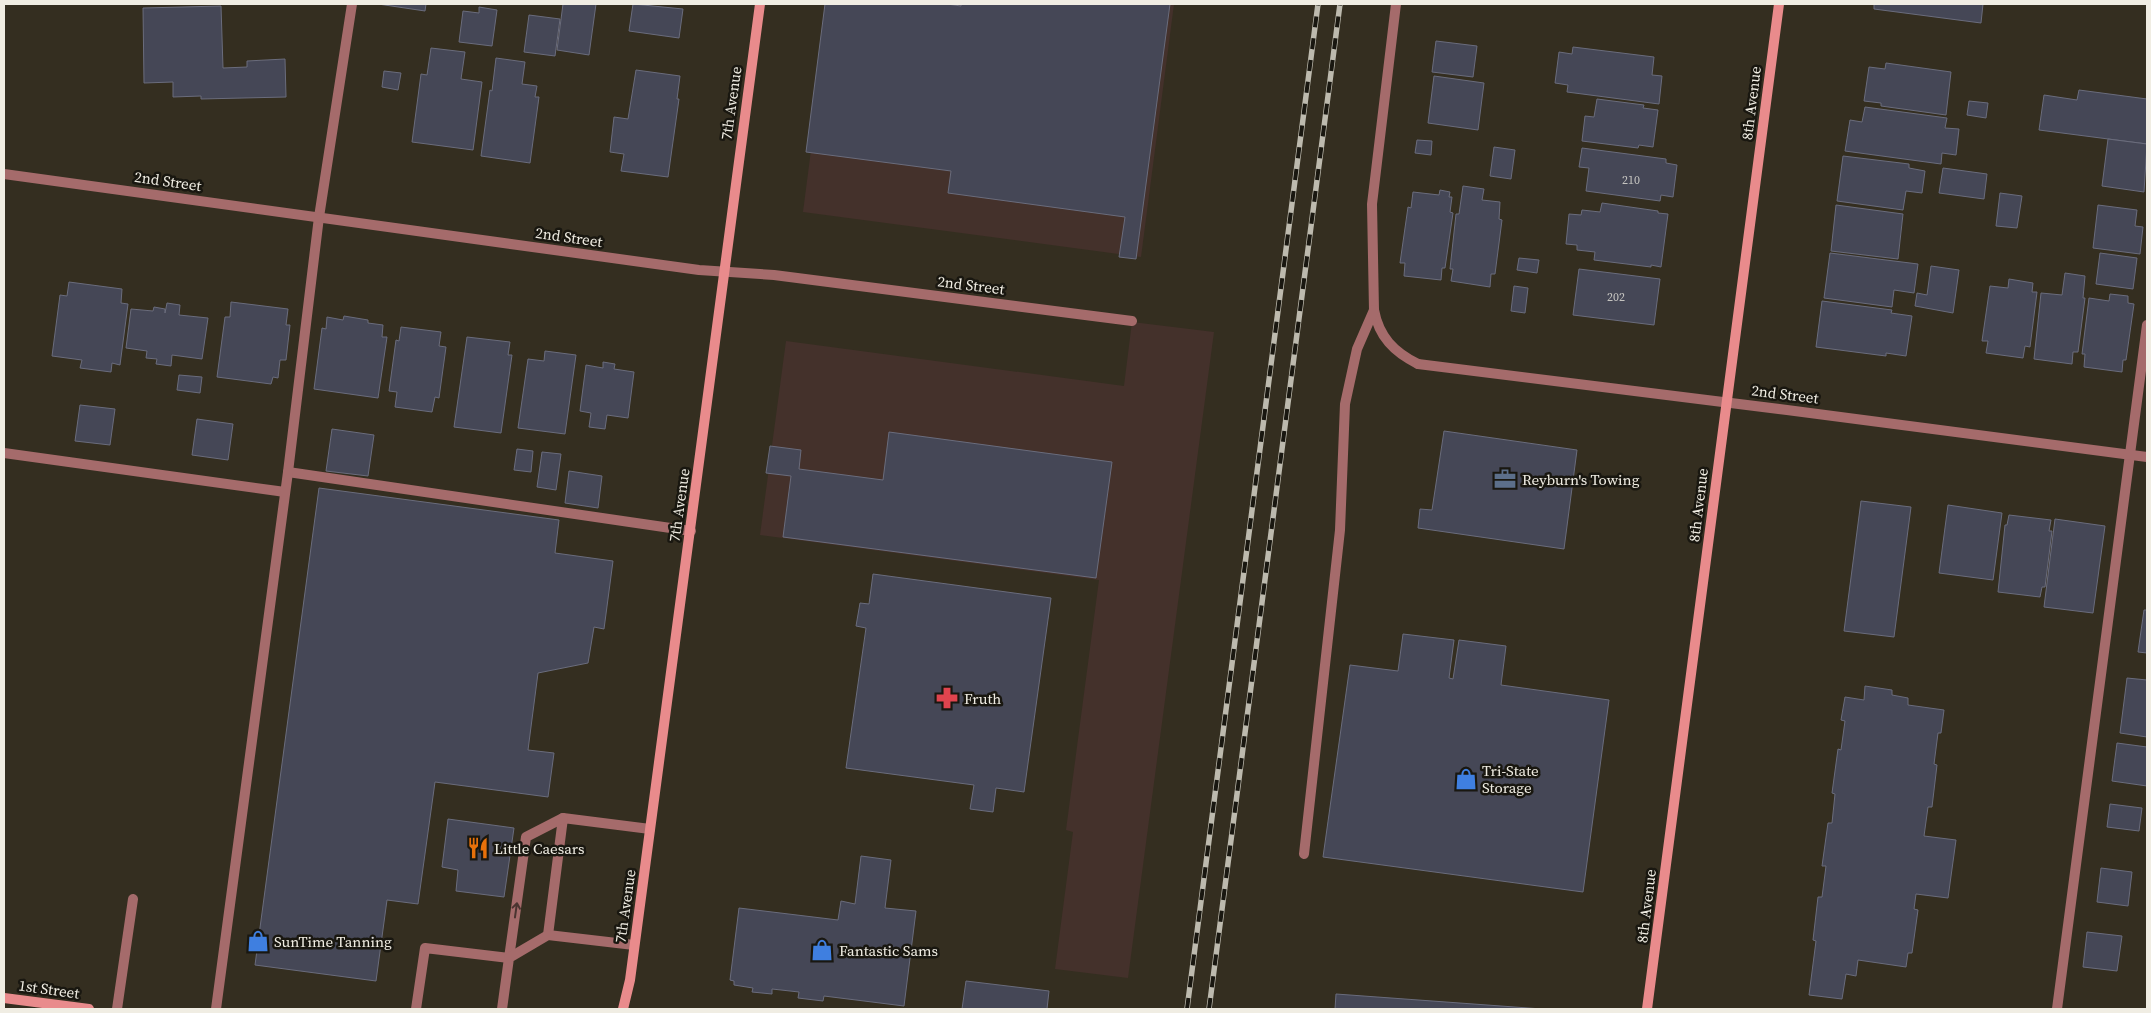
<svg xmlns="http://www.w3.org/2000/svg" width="2151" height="1013" viewBox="0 0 2151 1013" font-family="'Source Serif 4',serif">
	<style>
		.industrial { fill: #44312b }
		.building { fill: #454756; stroke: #6a6c7c }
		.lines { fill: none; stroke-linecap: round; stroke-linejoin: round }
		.lane { stroke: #a56b6b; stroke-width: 10 }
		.street { stroke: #a56b6b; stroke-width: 10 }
		.secondary { stroke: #e98b8c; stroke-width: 10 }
		.rail-casing { stroke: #bdbaae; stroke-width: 5.5 }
		.rail { stroke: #191710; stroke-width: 4; stroke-dasharray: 11; stroke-linecap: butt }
		.oneway { stroke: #4a3430 }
		.labels { text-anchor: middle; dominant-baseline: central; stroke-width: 5; stroke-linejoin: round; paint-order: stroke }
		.number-label { font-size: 12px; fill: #c5c4c0 }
		.street-label { font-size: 15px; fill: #f0ede3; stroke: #191710 }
		.poi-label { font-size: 15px; fill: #f0ede3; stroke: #191710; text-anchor: start }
	</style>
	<rect width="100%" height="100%" fill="#342e20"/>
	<g class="industrial">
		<path d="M 830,4 L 1174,4 L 1141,257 L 803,212 Z"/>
		<path d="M 1132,322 L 1214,332 L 1128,978 L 1055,969 L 1073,832 L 1066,830 L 1099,580 L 760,535 L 786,341 L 1124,386 Z"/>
	</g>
	<g class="building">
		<path d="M 378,4 L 426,4 L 425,11 Z"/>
		<path d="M 563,4 L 596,4 L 589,55 L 557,50 Z"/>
		<path d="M 633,4 L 683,9 L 679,38 L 629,31 Z"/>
		<path d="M 825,4 L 947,4 L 961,6 L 961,4 L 1170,4 L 1136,259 L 1119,257 L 1125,217 L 948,193 L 951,171 L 806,152 Z"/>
		<path d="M 1874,4 L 1983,4 L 1981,23 L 1874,9 Z"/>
		<path d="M 221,6 L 223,68 L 247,67 L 247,61 L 285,59 L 286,97 L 201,99 L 201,96 L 173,97 L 173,82 L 144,83 L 143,8 Z"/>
		<path d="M 479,7 L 497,10 L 492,46 L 459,42 L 463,11 L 479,13 Z"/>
		<path d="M 529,15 L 560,19 L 555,56 L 524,52 Z"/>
		<path d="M 1436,41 L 1477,46 L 1473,77 L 1432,72 Z"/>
		<path d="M 1573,47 L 1654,57 L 1652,75 L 1662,76 L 1659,104 L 1567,92 L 1568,85 L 1555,83 L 1559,52 L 1572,54 Z"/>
		<path d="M 431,48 L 465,52 L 461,79 L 482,82 L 473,150 L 412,142 L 421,74 L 427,75 Z"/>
		<path d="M 496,58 L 525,62 L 522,84 L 537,86 L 535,97 L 539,97 L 530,163 L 481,156 L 490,90 L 492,91 Z"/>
		<path d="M 1886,63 L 1951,72 L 1946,115 L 1881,106 L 1881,103 L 1864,101 L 1869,67 L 1885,69 Z"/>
		<path d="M 636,70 L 680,76 L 677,99 L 679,99 L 668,177 L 621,171 L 624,154 L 610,152 L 614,117 L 628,119 Z"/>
		<path d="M 384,71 L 401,73 L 398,90 L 382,87 Z"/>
		<path d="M 1434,76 L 1484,83 L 1478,130 L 1428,123 Z"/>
		<path d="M 2079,90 L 2147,99 L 2147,144 L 2039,130 L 2044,95 L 2077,100 Z"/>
		<path d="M 1597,99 L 1644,105 L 1643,108 L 1658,110 L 1653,147 L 1639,145 L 1638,148 L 1582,141 L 1585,116 L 1594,117 Z"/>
		<path d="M 1969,101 L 1988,103 L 1986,118 L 1967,115 Z"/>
		<path d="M 1865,107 L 1947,118 L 1945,128 L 1959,129 L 1956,155 L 1942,153 L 1941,164 L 1845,151 L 1850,120 L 1862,122 Z"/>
		<path d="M 2108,139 L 2147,144 L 2144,192 L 2102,186 Z"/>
		<path d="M 1417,140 L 1432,141 L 1431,155 L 1415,153 Z"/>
		<path d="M 1494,147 L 1515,150 L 1511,179 L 1490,176 Z"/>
		<path d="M 1582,148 L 1666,159 L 1666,163 L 1677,165 L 1673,197 L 1661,195 L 1660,201 L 1586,191 L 1589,168 L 1579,167 Z"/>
		<path d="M 1843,156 L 1909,164 L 1909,168 L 1925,171 L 1922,193 L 1906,191 L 1903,210 L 1837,201 Z"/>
		<path d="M 1943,168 L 1987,174 L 1984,199 L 1939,193 Z"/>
		<path d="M 1463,186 L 1484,189 L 1482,200 L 1500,202 L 1499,219 L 1502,220 L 1495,274 L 1491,274 L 1490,287 L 1451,281 L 1453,269 L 1450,269 L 1456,214 L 1459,214 Z"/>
		<path d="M 1440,190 L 1450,192 L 1449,197 L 1452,197 L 1450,212 L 1453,213 L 1445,268 L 1442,268 L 1441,280 L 1404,276 L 1405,263 L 1400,263 L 1408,207 L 1411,208 L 1413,192 L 1439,195 Z"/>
		<path d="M 2000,193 L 2022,196 L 2017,228 L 1996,226 Z"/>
		<path d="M 1602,203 L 1658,211 L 1658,213 L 1668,214 L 1661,267 L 1651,265 L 1651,267 L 1594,260 L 1595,252 L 1577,250 L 1577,245 L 1566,244 L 1569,214 L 1581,215 L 1582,210 L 1600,212 Z"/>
		<path d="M 1836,205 L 1903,214 L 1898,259 L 1831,251 Z"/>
		<path d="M 2098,205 L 2137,210 L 2135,226 L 2143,227 L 2140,254 L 2093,248 Z"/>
		<path d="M 1830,253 L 1918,264 L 1914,293 L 1894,290 L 1892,307 L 1824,298 Z"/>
		<path d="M 2100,253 L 2137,258 L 2133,289 L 2096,284 Z"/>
		<path d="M 1519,258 L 1539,260 L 1537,273 L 1517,270 Z"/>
		<path d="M 1931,266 L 1959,270 L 1953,313 L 1915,306 L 1917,293 L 1927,295 Z"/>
		<path d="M 1579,269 L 1660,279 L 1654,325 L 1573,315 Z"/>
		<path d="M 2065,273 L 2085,276 L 2083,298 L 2085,298 L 2078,352 L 2073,352 L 2072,364 L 2034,359 L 2041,293 L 2062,295 Z"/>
		<path d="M 2009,279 L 2033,283 L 2032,292 L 2037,292 L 2030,347 L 2025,346 L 2023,358 L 1986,353 L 1988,341 L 1982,341 L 1990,286 L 2008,288 Z"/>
		<path d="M 69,282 L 122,289 L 121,303 L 128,304 L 120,365 L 112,363 L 111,372 L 80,368 L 82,360 L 52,356 L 60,295 L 67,296 Z"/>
		<path d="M 1514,286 L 1528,288 L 1525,313 L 1511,311 Z"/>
		<path d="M 2110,294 L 2128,296 L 2128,303 L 2134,304 L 2126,360 L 2123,360 L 2122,372 L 2084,367 L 2085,354 L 2082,354 L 2089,298 L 2109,301 Z"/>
		<path d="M 1822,301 L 1892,310 L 1891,313 L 1912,316 L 1906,356 L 1886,353 L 1886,356 L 1816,347 Z"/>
		<path d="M 231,302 L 288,309 L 286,325 L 290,325 L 286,360 L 280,360 L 278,378 L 273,377 L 271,384 L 217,377 L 225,317 L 230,317 Z"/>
		<path d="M 167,303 L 180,305 L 179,315 L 208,318 L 202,359 L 172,355 L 171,366 L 156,364 L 157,359 L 146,358 L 147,351 L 126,348 L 131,309 L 153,311 L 154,307 L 165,309 L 165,313 Z"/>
		<path d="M 344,316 L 368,320 L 368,323 L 383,325 L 382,337 L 387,337 L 378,398 L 314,389 L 322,328 L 326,329 L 327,317 L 343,320 Z"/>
		<path d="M 401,327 L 441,332 L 439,346 L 446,347 L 439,398 L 435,397 L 432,412 L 395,407 L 397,392 L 389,391 L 396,340 L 399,341 Z"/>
		<path d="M 467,337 L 510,342 L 508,355 L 512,355 L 501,433 L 454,427 Z"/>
		<path d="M 545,351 L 576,355 L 565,434 L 518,428 L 528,359 L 544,361 Z"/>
		<path d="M 603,362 L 615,364 L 614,369 L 634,372 L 628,418 L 607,415 L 605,429 L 589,427 L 591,413 L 580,411 L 586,365 L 603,368 Z"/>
		<path d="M 179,375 L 202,377 L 200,393 L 177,390 Z"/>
		<path d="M 80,405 L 115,409 L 110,445 L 75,441 Z"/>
		<path d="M 197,419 L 233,424 L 228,460 L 192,455 Z"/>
		<path d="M 332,429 L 374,435 L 368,476 L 326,471 Z"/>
		<path d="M 1444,431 L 1577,450 L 1564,549 L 1418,528 L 1420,509 L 1432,510 Z"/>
		<path d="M 889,432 L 1112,462 L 1096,578 L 783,537 L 791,476 L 766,473 L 770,446 L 801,450 L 799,469 L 883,480 Z"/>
		<path d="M 517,449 L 533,451 L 531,472 L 514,470 Z"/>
		<path d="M 542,452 L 561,454 L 556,490 L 537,487 Z"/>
		<path d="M 569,471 L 602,476 L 598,508 L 565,503 Z"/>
		<path d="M 319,488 L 559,520 L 555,553 L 613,561 L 604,629 L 594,627 L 588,663 L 538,673 L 528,750 L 554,753 L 548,797 L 435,782 L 418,904 L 387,900 L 376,981 L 255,965 Z"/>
		<path d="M 1861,501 L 1911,507 L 1894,637 L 1844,631 Z"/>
		<path d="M 1948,505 L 2002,513 L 1993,580 L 1939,573 Z"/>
		<path d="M 2009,515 L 2051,520 L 2049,531 L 2052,531 L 2045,587 L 2042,587 L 2040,597 L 1998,592 L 2005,525 L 2007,525 Z"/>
		<path d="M 2055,519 L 2105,526 L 2093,613 L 2044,607 Z"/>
		<path d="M 873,574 L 1051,598 L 1024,792 L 996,788 L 993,812 L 970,809 L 974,785 L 846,768 L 866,628 L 856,626 L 860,603 L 869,604 Z"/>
		<path d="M 2144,610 L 2147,610 L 2147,653 L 2138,652 Z"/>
		<path d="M 1403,634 L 1454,640 L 1449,678 L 1453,679 L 1459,640 L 1506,646 L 1501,685 L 1609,700 L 1583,892 L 1323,857 L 1350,665 L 1398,671 Z"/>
		<path d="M 2127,678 L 2147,680 L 2147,737 L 2120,733 Z"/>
		<path d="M 1865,686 L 1892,690 L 1892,695 L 1908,698 L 1908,705 L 1944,710 L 1941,733 L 1938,733 L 1934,764 L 1937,765 L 1932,807 L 1928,807 L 1924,836 L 1956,840 L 1948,898 L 1916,894 L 1914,909 L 1918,910 L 1912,953 L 1908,953 L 1906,967 L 1858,960 L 1856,976 L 1846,974 L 1842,999 L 1809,995 L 1816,941 L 1813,940 L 1818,897 L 1822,897 L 1826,866 L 1822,866 L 1828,823 L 1832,823 L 1835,794 L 1832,793 L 1838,749 L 1841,750 L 1845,721 L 1841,720 L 1845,697 L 1864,700 Z"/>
		<path d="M 2117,743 L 2147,747 L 2147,786 L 2112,781 Z"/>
		<path d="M 2110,804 L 2142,808 L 2139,831 L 2107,827 Z"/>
		<path d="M 448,819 L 514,828 L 504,897 L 456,891 L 458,870 L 442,867 Z"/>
		<path d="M 861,856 L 891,860 L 885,908 L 916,911 L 904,1006 L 824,996 L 823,1001 L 798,998 L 799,992 L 772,989 L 772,994 L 752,992 L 753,988 L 734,985 L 734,981 L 730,980 L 739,908 L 838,920 L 841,901 L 855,904 Z"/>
		<path d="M 2101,868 L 2132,872 L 2128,906 L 2097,902 Z"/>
		<path d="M 2087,932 L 2122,936 L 2117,971 L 2083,967 Z"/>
		<path d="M 966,981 L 1049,991 L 1047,1009 L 962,1009 Z"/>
		<path d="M 1336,994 L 1542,1009 L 1335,1009 Z"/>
	</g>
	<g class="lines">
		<g class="lane">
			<path d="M 1396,4 L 1372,204 L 1374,310 C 1379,337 1394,352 1418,364"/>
			<path d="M 4,453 L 285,492"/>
			<path d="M 288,472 L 691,531"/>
			<path d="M 1304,854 L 1340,530 L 1345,404 L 1357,349 L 1374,310"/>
			<path d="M 548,935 L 563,818 L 650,829"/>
			<path d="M 117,1009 L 133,899"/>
			<path d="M 216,1009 L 288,472 L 319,217 L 352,4"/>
			<path d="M 416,1009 L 425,948 L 509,958 L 526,837 L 563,818"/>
			<path d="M 502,1009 L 509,958 L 548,935 L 634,945"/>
			<path d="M 2057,1009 L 2147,325"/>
		</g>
		<g class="street">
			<path d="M 4,174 L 699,270 L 774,275 L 1132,321"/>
			<path d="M 1418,364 L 1787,410 L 2147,457"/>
		</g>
		<g class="secondary">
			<path d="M 4,998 L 89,1009"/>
			<path d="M 623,1009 L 630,980 L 760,4"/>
			<path d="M 1647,1009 L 1779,4"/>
		</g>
		<g class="rail-casing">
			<g id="rail">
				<path d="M 1187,1009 L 1318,4"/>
				<path d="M 1209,1009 L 1340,4"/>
			</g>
		</g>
		<use href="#rail" class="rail"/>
	</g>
	<defs><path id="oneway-shaft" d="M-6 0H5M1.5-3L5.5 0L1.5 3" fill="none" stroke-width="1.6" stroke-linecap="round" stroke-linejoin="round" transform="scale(1.25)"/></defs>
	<use class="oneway" href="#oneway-shaft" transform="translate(516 910) rotate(-82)"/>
	<defs>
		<g id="office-bare" transform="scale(1.725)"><path d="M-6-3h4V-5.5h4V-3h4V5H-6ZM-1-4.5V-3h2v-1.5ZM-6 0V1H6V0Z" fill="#5c6f8a" stroke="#191710" stroke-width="2.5" paint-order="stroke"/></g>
		<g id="pharmacy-bare" transform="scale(1.725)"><path d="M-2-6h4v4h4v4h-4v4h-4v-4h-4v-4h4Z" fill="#e0444e" stroke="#191710" stroke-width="2.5" paint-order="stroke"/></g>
		<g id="shop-bare" transform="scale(1.725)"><path d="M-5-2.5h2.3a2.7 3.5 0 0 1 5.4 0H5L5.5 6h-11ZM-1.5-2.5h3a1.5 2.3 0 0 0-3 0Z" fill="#3f7fe0" stroke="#191710" stroke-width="2.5" paint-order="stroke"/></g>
		<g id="restaurant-bare" transform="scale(1.725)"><path d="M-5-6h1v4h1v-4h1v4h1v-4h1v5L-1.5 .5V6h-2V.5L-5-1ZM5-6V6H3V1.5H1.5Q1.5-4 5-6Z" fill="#e8710a" stroke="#191710" stroke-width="2.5" paint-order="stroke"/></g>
	</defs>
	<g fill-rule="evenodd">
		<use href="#office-bare" x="1505" y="479"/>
		<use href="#pharmacy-bare" x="947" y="698"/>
		<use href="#shop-bare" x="1466" y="779"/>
		<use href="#restaurant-bare" x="478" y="848"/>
		<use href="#shop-bare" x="258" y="941"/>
		<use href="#shop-bare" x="822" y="950"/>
	</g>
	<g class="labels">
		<g class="number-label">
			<text x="1631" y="180">210</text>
			<text x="1616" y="297">202</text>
		</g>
		<g class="street-label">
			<text transform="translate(731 103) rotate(-82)">7th Avenue</text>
			<text transform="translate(1751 103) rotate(-83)">8th Avenue</text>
			<text transform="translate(168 181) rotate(8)">2nd Street</text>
			<text transform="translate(569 237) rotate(8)">2nd Street</text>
			<text transform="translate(971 285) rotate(7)">2nd Street</text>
			<text transform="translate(1785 394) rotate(7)">2nd Street</text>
			<text transform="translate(679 505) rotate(-82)">7th Avenue</text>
			<text transform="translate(1698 505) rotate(-83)">8th Avenue</text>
			<text transform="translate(625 906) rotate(-82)">7th Avenue</text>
			<text transform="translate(1646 906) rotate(-83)">8th Avenue</text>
			<text transform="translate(49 989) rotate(8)">1st Street</text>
		</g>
		<g class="poi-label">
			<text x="1522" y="479">Reyburn's Towing</text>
			<text x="964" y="698">Fruth</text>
			<text x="1482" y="770">Tri-State<tspan x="1482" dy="17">Storage</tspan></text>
			<text x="494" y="848">Little Caesars</text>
			<text x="274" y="941">SunTime Tanning</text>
			<text x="839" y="950">Fantastic Sams</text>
		</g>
	</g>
	<rect width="2151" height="1013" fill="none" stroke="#f0ede3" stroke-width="10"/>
</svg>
